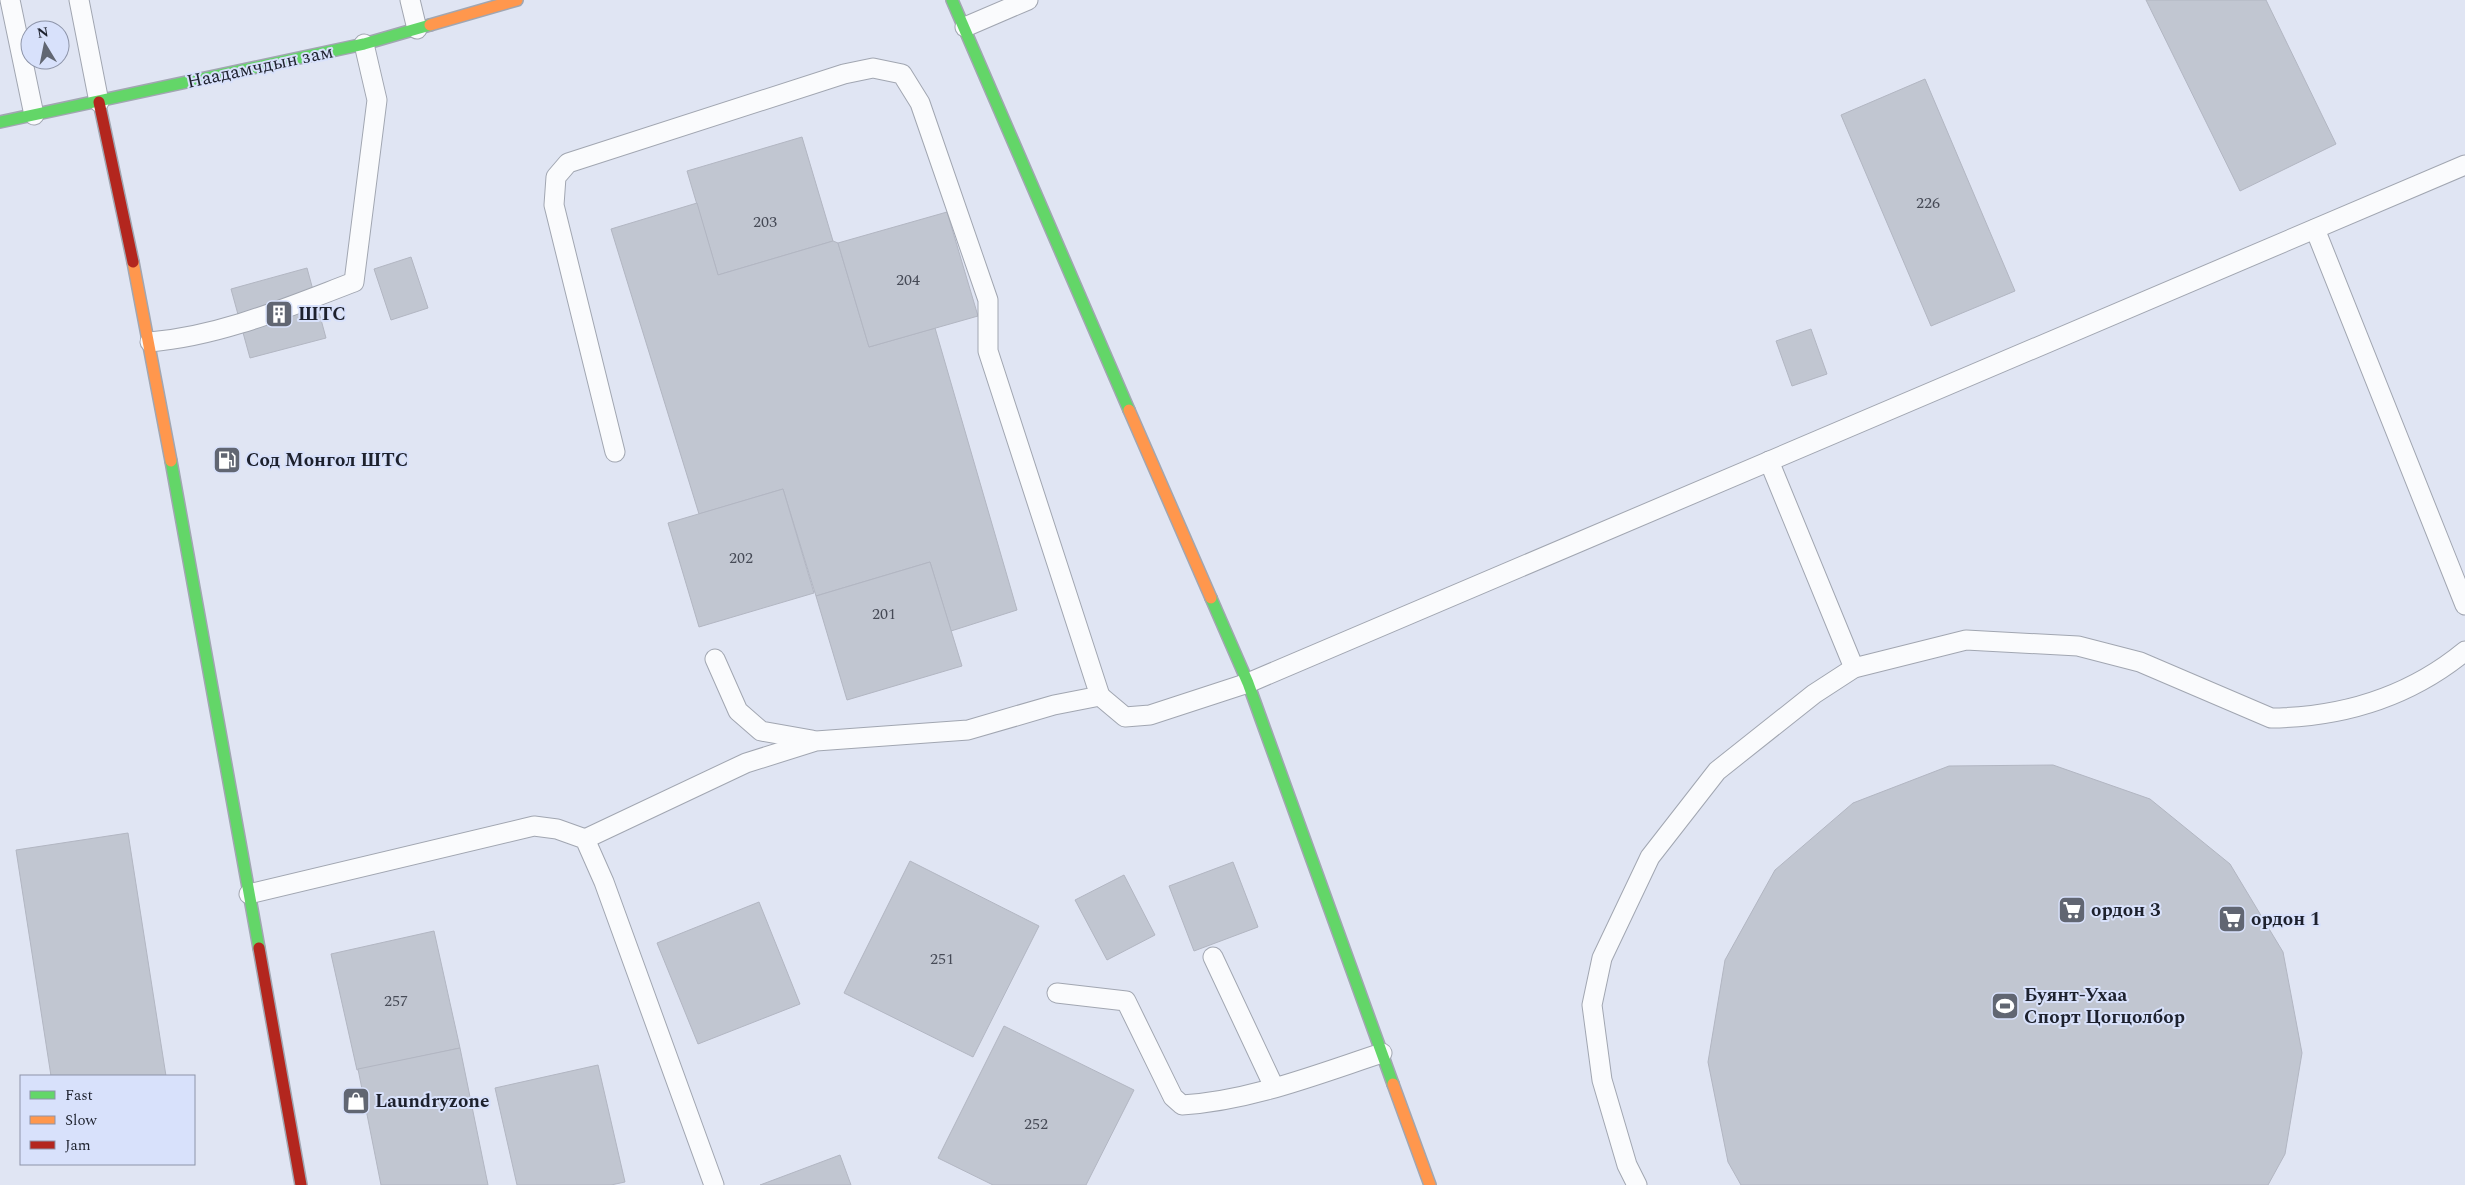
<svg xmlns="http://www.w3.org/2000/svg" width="2465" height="1185" viewBox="0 0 2465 1185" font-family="Spectral,serif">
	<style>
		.building { fill: #c1c6d1; stroke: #b2b6c2 }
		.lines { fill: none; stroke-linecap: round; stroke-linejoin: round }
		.lane-casing { stroke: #a1a6b1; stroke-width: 21 }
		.fast-casing { stroke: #a1a6b1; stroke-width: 14 }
		.slow-casing { stroke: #a1a6b1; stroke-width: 14 }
		.jam-casing { stroke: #a1a6b1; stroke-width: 14 }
		.lane { stroke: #fafbfd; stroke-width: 19 }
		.fast { stroke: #63d668; stroke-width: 11 }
		.slow { stroke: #ff974d; stroke-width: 11 }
		.jam { stroke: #b3261e; stroke-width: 11 }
		.labels { text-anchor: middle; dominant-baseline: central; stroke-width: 4; stroke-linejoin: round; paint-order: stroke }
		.number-label { font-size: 16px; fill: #464a56 }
		.street-label { font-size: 19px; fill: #1d212d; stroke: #d8e1fb }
		.poi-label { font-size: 19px; font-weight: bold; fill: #1d212d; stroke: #d8e1fb; text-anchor: start }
	</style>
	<rect width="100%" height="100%" fill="#e0e5f3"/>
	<g class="building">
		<path d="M 2146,0 L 2266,0 L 2336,144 L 2240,191 Z"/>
		<path d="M 1925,79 L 2015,291 L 1931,326 L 1841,115 Z"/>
		<path d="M 802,137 L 833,241 L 718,275 L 687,171 Z"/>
		<path d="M 697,203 L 718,275 L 833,241 L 838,243 L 869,347 L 935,328 L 1017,610 L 951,631 L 930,562 L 816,596 L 783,489 L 699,514 L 611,229 Z"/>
		<path d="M 947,212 L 978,316 L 869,347 L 838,243 Z"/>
		<path d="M 411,257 L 428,308 L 391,320 L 374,269 Z"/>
		<path d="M 307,268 L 326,338 L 250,358 L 231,289 Z"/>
		<path d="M 1811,329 L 1827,374 L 1792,386 L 1776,341 Z"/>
		<path d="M 783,489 L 814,593 L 699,627 L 668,523 Z"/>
		<path d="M 930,562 L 962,666 L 847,700 L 816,596 Z"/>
		<path d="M 2053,765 L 2150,799 L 2230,864 L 2283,952 L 2302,1053 L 2285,1154 L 2268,1185 L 1741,1185 L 1728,1162 L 1708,1062 L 1725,960 L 1775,870 L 1853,803 L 1949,766 Z"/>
		<path d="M 128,833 L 166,1076 L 51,1076 L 16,850 Z"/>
		<path d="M 910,861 L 1039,926 L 973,1057 L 844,993 Z"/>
		<path d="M 1233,862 L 1258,927 L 1194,951 L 1169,886 Z"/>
		<path d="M 1124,875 L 1155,935 L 1107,960 L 1075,900 Z"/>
		<path d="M 759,902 L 800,1004 L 698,1044 L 657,943 Z"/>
		<path d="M 434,931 L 460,1048 L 357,1070 L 331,954 Z"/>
		<path d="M 1004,1026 L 1134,1090 L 1086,1185 L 993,1185 L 938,1158 Z"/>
		<path d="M 460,1048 L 488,1185 L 381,1185 L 358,1069 Z"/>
		<path d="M 598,1065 L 625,1182 L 611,1185 L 517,1185 L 495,1088 Z"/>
		<path d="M 840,1155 L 851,1185 L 760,1185 Z"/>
	</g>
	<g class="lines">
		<g class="lane-casing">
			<g id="lane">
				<path d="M 10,0 L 34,115"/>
				<path d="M 79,0 L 99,102"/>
				<path d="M 410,0 L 417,29"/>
				<path d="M 965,27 L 1028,0"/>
				<path d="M 2315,229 L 2465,605"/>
				<path d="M 150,342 C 221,336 288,307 354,282 L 377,100 L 364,44"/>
				<path d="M 1769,461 L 1854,668"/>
				<path d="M 715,659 L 738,711 L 761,731 L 812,740"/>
				<path d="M 1100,696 L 1125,717 L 1150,715 L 1248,683 L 2465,165"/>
				<path d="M 585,839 L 746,763 L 816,741 L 968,730 L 1054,705 L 1100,696 L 988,351 L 988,300 L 920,103 L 902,74 L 873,68 L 844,74 L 568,163 L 556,177 L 554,205 L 615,452"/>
				<path d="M 249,894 L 534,826 L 557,829 L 585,839 L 604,882 L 714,1185"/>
				<path d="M 1213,957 L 1274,1087"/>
				<path d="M 1057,993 L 1126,1001 L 1173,1097 L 1182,1105 C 1250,1101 1318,1074 1382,1053"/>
				<path d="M 1637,1185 L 1627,1165 L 1602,1080 L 1592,1005 L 1602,958 L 1650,857 L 1717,771 L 1814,694 L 1854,668 L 1966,640 L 2078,646 L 2140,662 L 2271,718 C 2343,717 2409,697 2465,651"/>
			</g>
		</g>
		<g class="fast-casing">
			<g id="fast">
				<path d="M 952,0 L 1129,410"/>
				<path d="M 0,122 L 364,44 L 430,25"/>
				<path d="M 171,461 L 259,948"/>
				<path d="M 1211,598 L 1248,683 L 1393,1084"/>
			</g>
		</g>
		<g class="slow-casing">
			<g id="slow">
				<path d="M 430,25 L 517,0"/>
				<path d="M 133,262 L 171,461"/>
				<path d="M 1129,410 L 1211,598"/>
				<path d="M 1393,1084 L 1430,1185"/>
			</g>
		</g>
		<g class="jam-casing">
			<g id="jam">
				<path d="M 99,102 L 133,262"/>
				<path d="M 259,948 L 301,1185"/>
			</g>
		</g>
		<use href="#lane" class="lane"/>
		<use href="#fast" class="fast"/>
		<use href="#slow" class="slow"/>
		<use href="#jam" class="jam"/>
	</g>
	<defs>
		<g id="building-square" transform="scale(1.4375)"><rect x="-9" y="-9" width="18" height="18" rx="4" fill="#616672" stroke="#d8e1fb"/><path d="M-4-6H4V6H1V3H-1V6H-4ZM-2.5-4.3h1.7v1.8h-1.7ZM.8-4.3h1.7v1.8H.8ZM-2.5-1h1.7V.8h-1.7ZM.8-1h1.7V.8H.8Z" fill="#fff"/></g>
		<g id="fuel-square" transform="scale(1.4375)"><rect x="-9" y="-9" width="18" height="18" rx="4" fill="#616672" stroke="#d8e1fb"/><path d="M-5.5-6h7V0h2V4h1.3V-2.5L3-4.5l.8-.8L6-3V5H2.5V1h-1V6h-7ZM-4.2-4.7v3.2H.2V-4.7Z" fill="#fff"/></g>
		<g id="supermarket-square" transform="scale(1.4375)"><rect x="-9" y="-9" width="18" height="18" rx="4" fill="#616672" stroke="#d8e1fb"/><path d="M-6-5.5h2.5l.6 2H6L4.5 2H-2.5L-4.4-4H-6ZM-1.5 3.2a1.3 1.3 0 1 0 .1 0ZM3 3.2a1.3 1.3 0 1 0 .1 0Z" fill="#fff"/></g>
		<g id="stadium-square" transform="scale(1.4375)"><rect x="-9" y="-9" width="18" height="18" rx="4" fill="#616672" stroke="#d8e1fb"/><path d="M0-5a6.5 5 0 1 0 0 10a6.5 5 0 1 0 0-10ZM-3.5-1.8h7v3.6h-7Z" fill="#fff"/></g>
		<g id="shop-square" transform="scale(1.4375)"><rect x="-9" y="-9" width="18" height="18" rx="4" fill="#616672" stroke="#d8e1fb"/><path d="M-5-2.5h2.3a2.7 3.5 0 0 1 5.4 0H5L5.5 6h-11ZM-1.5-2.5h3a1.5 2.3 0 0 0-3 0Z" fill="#fff"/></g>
	</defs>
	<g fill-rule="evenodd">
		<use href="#building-square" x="279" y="314"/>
		<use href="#fuel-square" x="227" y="460"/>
		<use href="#supermarket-square" x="2072" y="910"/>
		<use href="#supermarket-square" x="2232" y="919"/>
		<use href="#stadium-square" x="2005" y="1006"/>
		<use href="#shop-square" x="356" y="1101"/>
	</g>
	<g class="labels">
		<g class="number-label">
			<text x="1928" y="203">226</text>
			<text x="765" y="222">203</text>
			<text x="908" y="280">204</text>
			<text x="741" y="558">202</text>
			<text x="884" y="614">201</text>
			<text x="942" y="959">251</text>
			<text x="396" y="1001">257</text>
			<text x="1036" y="1124">252</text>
		</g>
		<g class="street-label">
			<text transform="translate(260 67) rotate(-12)">Наадамчдын зам</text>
		</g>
		<g class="poi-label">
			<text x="298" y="314">ШТС</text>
			<text x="246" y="460">Сод Монгол ШТС</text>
			<text x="2091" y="910">ордон 3</text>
			<text x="2251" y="919">ордон 1</text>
			<text x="2024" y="995">Буянт-Ухаа<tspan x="2024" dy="22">Спорт Цогцолбор</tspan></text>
			<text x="375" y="1101">Laundryzone</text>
		</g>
	</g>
	<rect x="20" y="1075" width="175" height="90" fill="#d8e1fb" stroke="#8d94a9"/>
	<rect x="30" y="1091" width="25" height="8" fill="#63d668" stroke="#8d94a9"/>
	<text x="65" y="1100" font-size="15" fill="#1d212d">Fast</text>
	<rect x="30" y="1116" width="25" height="8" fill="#ff974d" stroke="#8d94a9"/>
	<text x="65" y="1125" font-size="15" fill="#1d212d">Slow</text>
	<rect x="30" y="1141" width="25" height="8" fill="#b3261e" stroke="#8d94a9"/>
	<text x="65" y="1150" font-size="15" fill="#1d212d">Jam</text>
	<g transform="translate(45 45) rotate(350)"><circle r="24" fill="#d8e1fb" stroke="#8d94a9"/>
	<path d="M0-4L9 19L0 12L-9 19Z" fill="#616672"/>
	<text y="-8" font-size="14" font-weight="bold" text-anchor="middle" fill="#1d212d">N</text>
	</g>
</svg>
